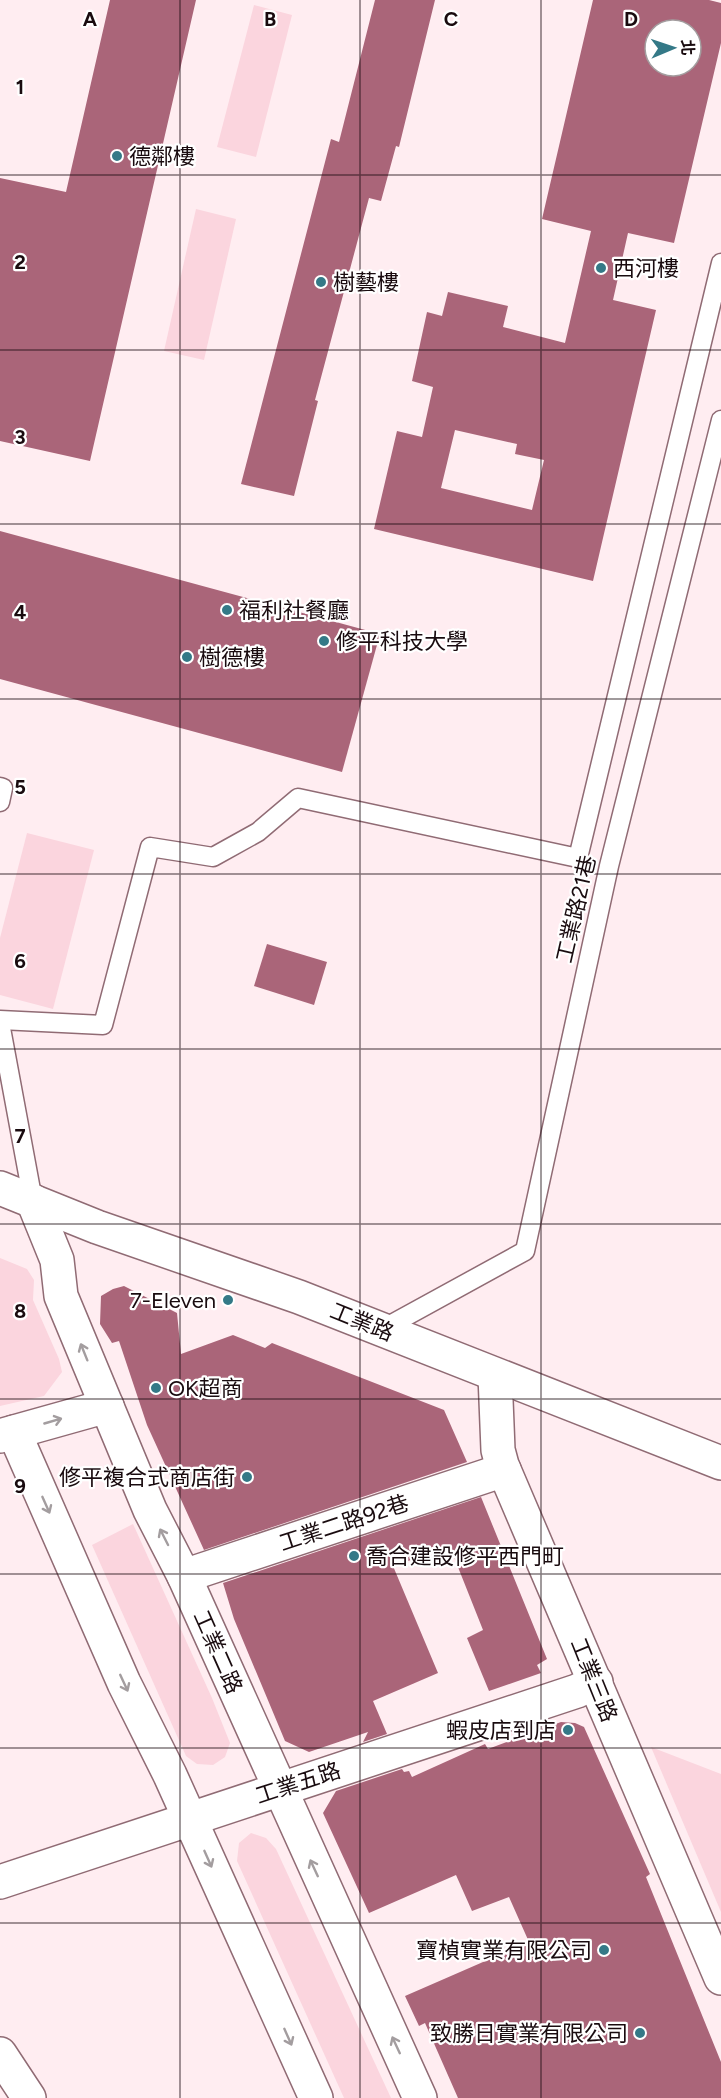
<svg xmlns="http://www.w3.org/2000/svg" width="721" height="2098" viewBox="0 0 721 2098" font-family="Figtree,'Noto Sans TC',sans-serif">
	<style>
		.green { fill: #fbd5de }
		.building { fill: #aa6579; fill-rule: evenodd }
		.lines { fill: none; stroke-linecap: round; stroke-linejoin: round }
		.lane-casing { stroke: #906b74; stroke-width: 21 }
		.street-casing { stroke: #906b74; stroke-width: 36 }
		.lane { stroke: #fff; stroke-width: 18 }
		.street { stroke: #fff; stroke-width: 33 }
		.oneway { stroke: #a39d9f }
		.grid { fill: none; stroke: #190b0f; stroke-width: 1.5; stroke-opacity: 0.55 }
		.poi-dot { fill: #347987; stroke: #fff; stroke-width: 2 }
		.labels { text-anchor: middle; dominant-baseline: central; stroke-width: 4.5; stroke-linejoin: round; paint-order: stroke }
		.poi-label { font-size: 22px; fill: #190b0f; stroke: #fff; text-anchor: start }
		.street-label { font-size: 22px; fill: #190b0f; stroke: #fff }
		.grid-label { font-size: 20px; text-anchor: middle; font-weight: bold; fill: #190b0f; stroke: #fff; stroke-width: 4.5; stroke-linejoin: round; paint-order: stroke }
	</style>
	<rect width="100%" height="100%" fill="#ffedf1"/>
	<g class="green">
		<path d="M 254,5 L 292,15 L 256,157 L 217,147 Z"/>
		<path d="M 196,209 L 236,219 L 204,360 L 164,351 Z"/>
		<path d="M 27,833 L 94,850 L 53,1009 L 0,995 L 0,938 Z"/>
		<path d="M 0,1258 L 27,1269 L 34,1280 L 33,1300 L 59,1359 L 62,1372 L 44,1396 L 0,1406 Z"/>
		<path d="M 133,1524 L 212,1698 L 230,1743 L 225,1757 L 213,1765 L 197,1764 L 186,1756 L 92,1545 Z"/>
		<path d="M 651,1747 L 721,1774 L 721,1912 Z"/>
		<path d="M 251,1833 L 266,1838 L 276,1849 L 391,2098 L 344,2098 L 237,1861 L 239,1843 Z"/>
	</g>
	<g class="building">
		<path d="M 110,0 L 196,0 L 90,461 L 0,441 L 0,178 L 66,192 Z"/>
		<path d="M 375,0 L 435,0 L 399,147 L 396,146 L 381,201 L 369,198 L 315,400 L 318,401 L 294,496 L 241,484 L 331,139 L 339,142 Z"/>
		<path d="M 593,0 L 709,0 L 721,3 L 721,43 L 674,243 L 628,233 L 613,300 L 656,310 L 593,581 L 374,529 L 397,431 L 422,437 L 433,387 L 412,381 L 427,312 L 442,316 L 448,292 L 508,306 L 503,327 L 565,343 L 591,231 L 542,219 ZM 655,30 L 691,30 L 691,66 L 655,66 ZM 455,430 L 517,444 L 515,454 L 544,460 L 532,510 L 441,488 Z"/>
		<path d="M 0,531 L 380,634 L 342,772 L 0,679 Z"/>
		<path d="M 267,944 L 327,962 L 314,1005 L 254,986 Z"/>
		<path d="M 124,1286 L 177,1313 L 181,1354 L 233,1335 L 265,1348 L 272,1343 L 444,1410 L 467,1462 L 204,1550 L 147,1425 L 119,1341 L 112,1343 L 100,1324 L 101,1296 L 113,1289 Z"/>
		<path d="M 481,1497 L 547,1659 L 537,1665 L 541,1673 L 489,1691 L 467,1638 L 483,1630 L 450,1547 L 393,1566 L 438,1673 L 373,1701 L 387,1734 L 363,1742 L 368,1732 L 309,1752 L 285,1741 L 234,1619 L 223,1583 Z"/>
		<path d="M 561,1722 L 575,1723 L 584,1727 L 650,1874 L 646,1877 L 721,2062 L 721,2098 L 458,2098 L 425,2023 L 419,2026 L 405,1996 L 529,1942 L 509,1897 L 472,1911 L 456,1875 L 369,1913 L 323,1813 L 336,1791 L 402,1769 L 404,1772 L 409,1771 L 412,1777 L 485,1744 L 488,1749 Z"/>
	</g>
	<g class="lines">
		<g class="lane-casing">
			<g id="lane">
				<path d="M 0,787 L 3,788 L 0,802"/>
				<path d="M 0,1020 L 103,1025 L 150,847 L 213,857 L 258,832 L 298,798 L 578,858 L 721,263"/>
				<path d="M 0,1023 L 33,1201"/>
				<path d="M 381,1330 L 525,1251 L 609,866 L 721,420"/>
			</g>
		</g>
		<g class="street-casing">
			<g id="street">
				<path d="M 0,1188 L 97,1227 L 299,1297 L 721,1463"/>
				<path d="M 33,1201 L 57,1260 L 61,1296 L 150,1510 L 184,1576 L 420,2098"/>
				<path d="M 495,1375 L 498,1450 L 502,1465 L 721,1978"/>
				<path d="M 14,1432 L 124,1683 L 170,1775 L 316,2098"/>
				<path d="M 0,1436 L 107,1406"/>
				<path d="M 184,1576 L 504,1470"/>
				<path d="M 0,1882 L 577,1691 L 596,1682"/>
				<path d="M 0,2054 L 29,2098"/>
			</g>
		</g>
		<use href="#lane" class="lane"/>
		<use href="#street" class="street"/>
	</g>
	<defs><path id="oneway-shaft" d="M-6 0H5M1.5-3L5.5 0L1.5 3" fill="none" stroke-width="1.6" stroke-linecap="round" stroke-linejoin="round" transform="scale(1.5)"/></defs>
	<g class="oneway">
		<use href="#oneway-shaft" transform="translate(84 1352) rotate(-112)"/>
		<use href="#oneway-shaft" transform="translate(53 1421) rotate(-16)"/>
		<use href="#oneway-shaft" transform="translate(46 1505) rotate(66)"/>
		<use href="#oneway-shaft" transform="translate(164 1537) rotate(-117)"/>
		<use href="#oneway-shaft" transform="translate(124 1683) rotate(65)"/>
		<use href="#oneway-shaft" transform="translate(208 1859) rotate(66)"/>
		<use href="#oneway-shaft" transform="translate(314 1868) rotate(-115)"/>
		<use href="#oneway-shaft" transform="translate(288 2037) rotate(66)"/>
		<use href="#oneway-shaft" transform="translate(396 2045) rotate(-115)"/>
	</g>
	<path class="grid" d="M 180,0 L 180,2098M 360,0 L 360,2098M 541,0 L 541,2098M 0,175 L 721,175M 0,350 L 721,350M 0,524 L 721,524M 0,699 L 721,699M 0,874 L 721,874M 0,1049 L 721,1049M 0,1224 L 721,1224M 0,1399 L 721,1399M 0,1574 L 721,1574M 0,1748 L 721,1748M 0,1923 L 721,1923"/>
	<g class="poi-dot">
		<circle cx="117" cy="156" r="6"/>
		<circle cx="601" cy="268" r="6"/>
		<circle cx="321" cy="282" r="6"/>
		<circle cx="227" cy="610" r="6"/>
		<circle cx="324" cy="641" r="6"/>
		<circle cx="187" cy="657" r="6"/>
		<circle cx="228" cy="1300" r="6"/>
		<circle cx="156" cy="1388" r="6"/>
		<circle cx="247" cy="1477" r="6"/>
		<circle cx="354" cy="1556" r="6"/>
		<circle cx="568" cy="1730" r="6"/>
		<circle cx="604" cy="1950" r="6"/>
		<circle cx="640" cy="2033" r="6"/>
	</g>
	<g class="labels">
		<g class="poi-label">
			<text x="129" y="156">德鄰樓</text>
			<text x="613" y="268">西河樓</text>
			<text x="333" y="282">樹藝樓</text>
			<text x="239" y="610">福利社餐廳</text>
			<text x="336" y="641">修平科技大學</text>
			<text x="199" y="657">樹德樓</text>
			<text x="216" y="1300" text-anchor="end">7-Eleven</text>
			<text x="168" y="1388">OK超商</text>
			<text x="235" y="1477" text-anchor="end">修平複合式商店街</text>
			<text x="366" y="1556">喬合建設修平西門町</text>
			<text x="556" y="1730" text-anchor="end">蝦皮店到店</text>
			<text x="592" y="1950" text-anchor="end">寶楨實業有限公司</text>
			<text x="628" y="2033" text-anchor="end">致勝日實業有限公司</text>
		</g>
		<g class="street-label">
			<text transform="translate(576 909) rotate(-77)">工業路21巷</text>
			<text transform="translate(362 1322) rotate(22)">工業路</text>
			<text transform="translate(344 1523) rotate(-18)">工業二路92巷</text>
			<text transform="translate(218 1652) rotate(66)">工業二路</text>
			<text transform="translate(594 1680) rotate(68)">工業三路</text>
			<text transform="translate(298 1783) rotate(-18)">工業五路</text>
		</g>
	</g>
	<g class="grid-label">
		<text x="90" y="26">A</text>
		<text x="270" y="26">B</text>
		<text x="451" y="26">C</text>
		<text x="631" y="26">D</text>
		<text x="20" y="94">1</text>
		<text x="20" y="269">2</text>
		<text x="20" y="444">3</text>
		<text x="20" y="619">4</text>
		<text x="20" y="794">5</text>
		<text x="20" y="968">6</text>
		<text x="20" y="1143">7</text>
		<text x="20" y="1318">8</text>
		<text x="20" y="1493">9</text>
	</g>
	<g transform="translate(673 48) rotate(88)"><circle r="28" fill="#ffffff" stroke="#a39d9f" stroke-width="1.5"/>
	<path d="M0-4.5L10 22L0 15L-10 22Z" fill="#347987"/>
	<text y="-9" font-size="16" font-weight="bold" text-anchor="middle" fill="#190b0f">北</text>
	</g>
</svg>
